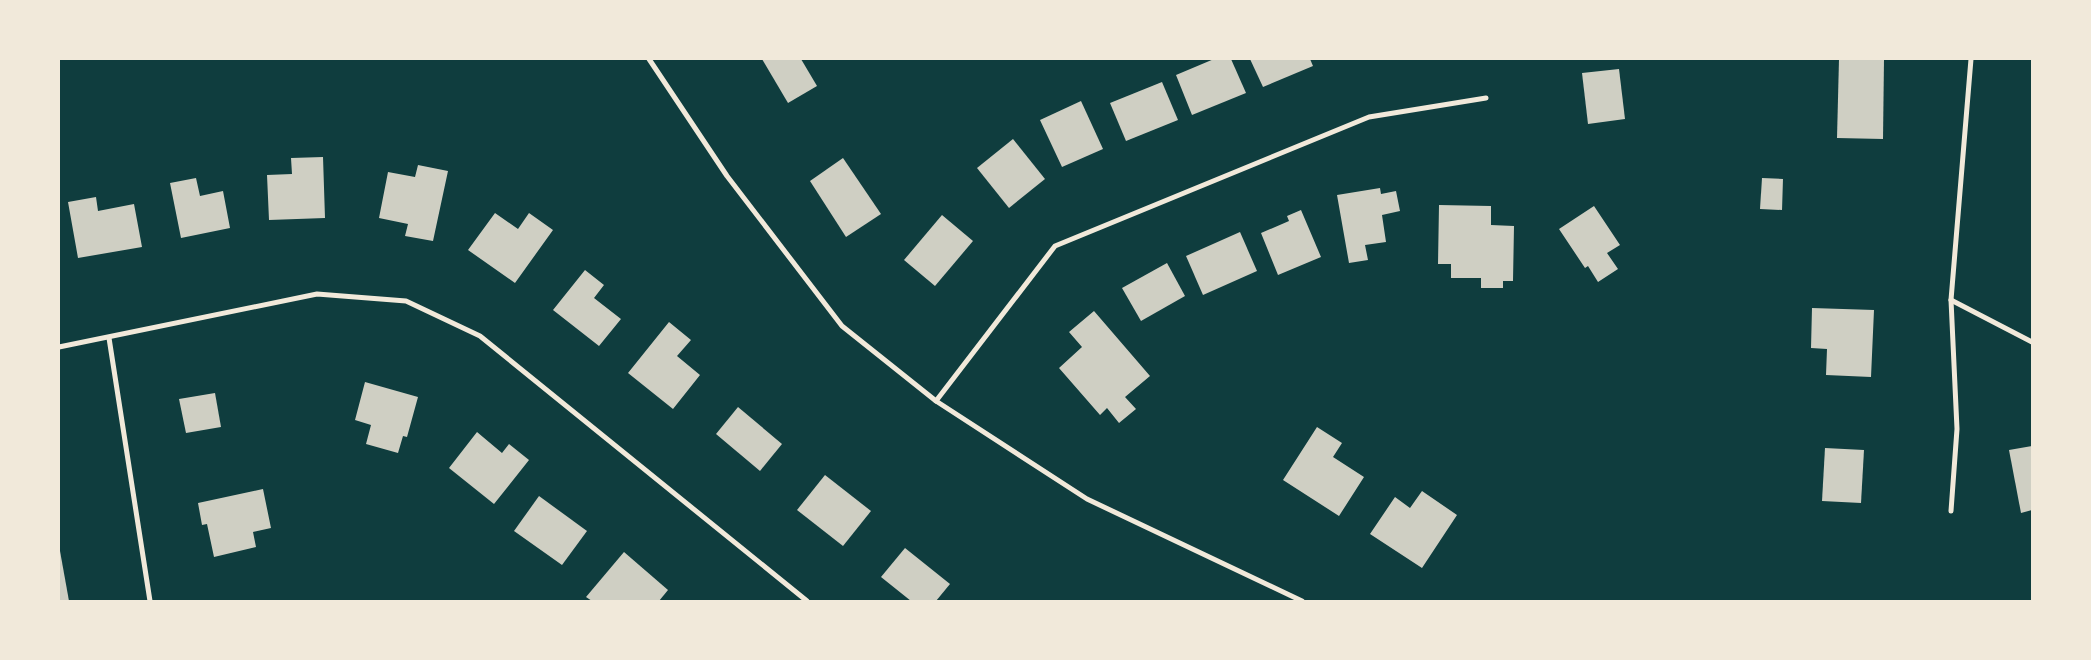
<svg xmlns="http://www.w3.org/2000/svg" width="2091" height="660" viewBox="0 0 2091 660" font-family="'Noto Sans',sans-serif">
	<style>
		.building { fill: #cfcfc3 }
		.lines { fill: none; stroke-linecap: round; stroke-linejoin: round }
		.minor { stroke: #f1e9da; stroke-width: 5 }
	</style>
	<rect width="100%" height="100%" fill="#0f3d3e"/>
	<g class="building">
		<path d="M 762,59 L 801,59 L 817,86 L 788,103 Z"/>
		<path d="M 1214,59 L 1231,59 L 1246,93 L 1192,115 L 1176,75 Z"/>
		<path d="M 1250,59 L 1310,59 L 1313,66 L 1263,87 Z"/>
		<path d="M 1839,59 L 1884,59 L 1883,139 L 1837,138 Z"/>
		<path d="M 1619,69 L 1625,119 L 1588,124 L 1582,73 Z"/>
		<path d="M 1162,82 L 1178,120 L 1126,141 L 1110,103 Z"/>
		<path d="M 1081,101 L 1103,149 L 1062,167 L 1040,120 Z"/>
		<path d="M 1013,139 L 1045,179 L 1009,208 L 977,168 Z"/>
		<path d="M 323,157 L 325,218 L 269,220 L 267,175 L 292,174 L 291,158 Z"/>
		<path d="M 843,158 L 881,214 L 846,237 L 810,181 Z"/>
		<path d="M 418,165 L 448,171 L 433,241 L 405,236 L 408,224 L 379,218 L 388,172 L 415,177 Z"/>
		<path d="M 196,178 L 200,196 L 223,191 L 230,228 L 181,238 L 170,183 Z"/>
		<path d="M 1762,178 L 1783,179 L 1782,210 L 1760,209 Z"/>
		<path d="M 1380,188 L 1381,194 L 1396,191 L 1400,211 L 1382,215 L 1386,242 L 1365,245 L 1368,260 L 1349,263 L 1337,195 Z"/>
		<path d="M 96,197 L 98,211 L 134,204 L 142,247 L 78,258 L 68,202 Z"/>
		<path d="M 1439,205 L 1491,206 L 1491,225 L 1514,226 L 1513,281 L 1503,281 L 1503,288 L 1481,288 L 1481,278 L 1451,278 L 1451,264 L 1438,264 Z"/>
		<path d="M 1594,206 L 1620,245 L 1607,253 L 1618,269 L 1598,282 L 1588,266 L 1585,268 L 1559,229 Z"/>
		<path d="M 1301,210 L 1321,257 L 1278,275 L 1261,233 L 1289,221 L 1287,216 Z"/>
		<path d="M 495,213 L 518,229 L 529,213 L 553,230 L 515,283 L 468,250 Z"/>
		<path d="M 942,215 L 973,241 L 935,286 L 904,260 Z"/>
		<path d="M 1240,232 L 1257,271 L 1203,295 L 1186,256 Z"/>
		<path d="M 1167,263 L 1185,296 L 1141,321 L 1122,288 Z"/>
		<path d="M 585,270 L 604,285 L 594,298 L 621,319 L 599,346 L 553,310 Z"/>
		<path d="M 1812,308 L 1874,310 L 1871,377 L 1826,375 L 1827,349 L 1811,348 Z"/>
		<path d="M 1094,311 L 1150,376 L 1125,397 L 1136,409 L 1119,423 L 1107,408 L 1100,415 L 1059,368 L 1082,347 L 1069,332 Z"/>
		<path d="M 669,322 L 691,340 L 677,356 L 700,375 L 673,409 L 628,373 Z"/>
		<path d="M 365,382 L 418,397 L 407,437 L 403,436 L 398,453 L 366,444 L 371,425 L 355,420 Z"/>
		<path d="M 215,393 L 221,427 L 186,433 L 179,399 Z"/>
		<path d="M 738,407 L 782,444 L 760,471 L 716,434 Z"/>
		<path d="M 1317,427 L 1342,443 L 1333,457 L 1364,477 L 1339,516 L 1283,480 Z"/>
		<path d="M 477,432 L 502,453 L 509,444 L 529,460 L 494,504 L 449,468 Z"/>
		<path d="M 2032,446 L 2032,510 L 2021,513 L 2009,450 Z"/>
		<path d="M 1825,448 L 1864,450 L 1861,503 L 1822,501 Z"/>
		<path d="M 825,475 L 871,511 L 843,546 L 797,510 Z"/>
		<path d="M 263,489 L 271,528 L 253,532 L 256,547 L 214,557 L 207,524 L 202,525 L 198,503 Z"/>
		<path d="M 1422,491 L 1457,515 L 1422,568 L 1370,534 L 1395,497 L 1410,508 Z"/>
		<path d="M 539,496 L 587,531 L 562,565 L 514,531 Z"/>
		<path d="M 905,548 L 950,584 L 936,601 L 911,601 L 881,577 Z"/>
		<path d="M 59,551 L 60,551 L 69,601 L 59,601 Z"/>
		<path d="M 624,552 L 668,590 L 659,601 L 592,601 L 586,597 Z"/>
	</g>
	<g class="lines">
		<g class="minor">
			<path d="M 649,59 L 727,176 L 842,326 L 936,401 L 1087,499 L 1302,601"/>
			<path d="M 1951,300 L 2032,342"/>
			<path d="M 109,338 L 150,601"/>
			<path d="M 59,347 L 317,294 L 406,301 L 480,336 L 807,601"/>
			<path d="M 936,401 L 1055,246 L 1369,117 L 1486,98"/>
			<path d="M 1951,511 L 1957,429 L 1951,300 L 1971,59"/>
		</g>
	</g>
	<rect width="2091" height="660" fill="none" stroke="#f1e9da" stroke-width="120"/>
</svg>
